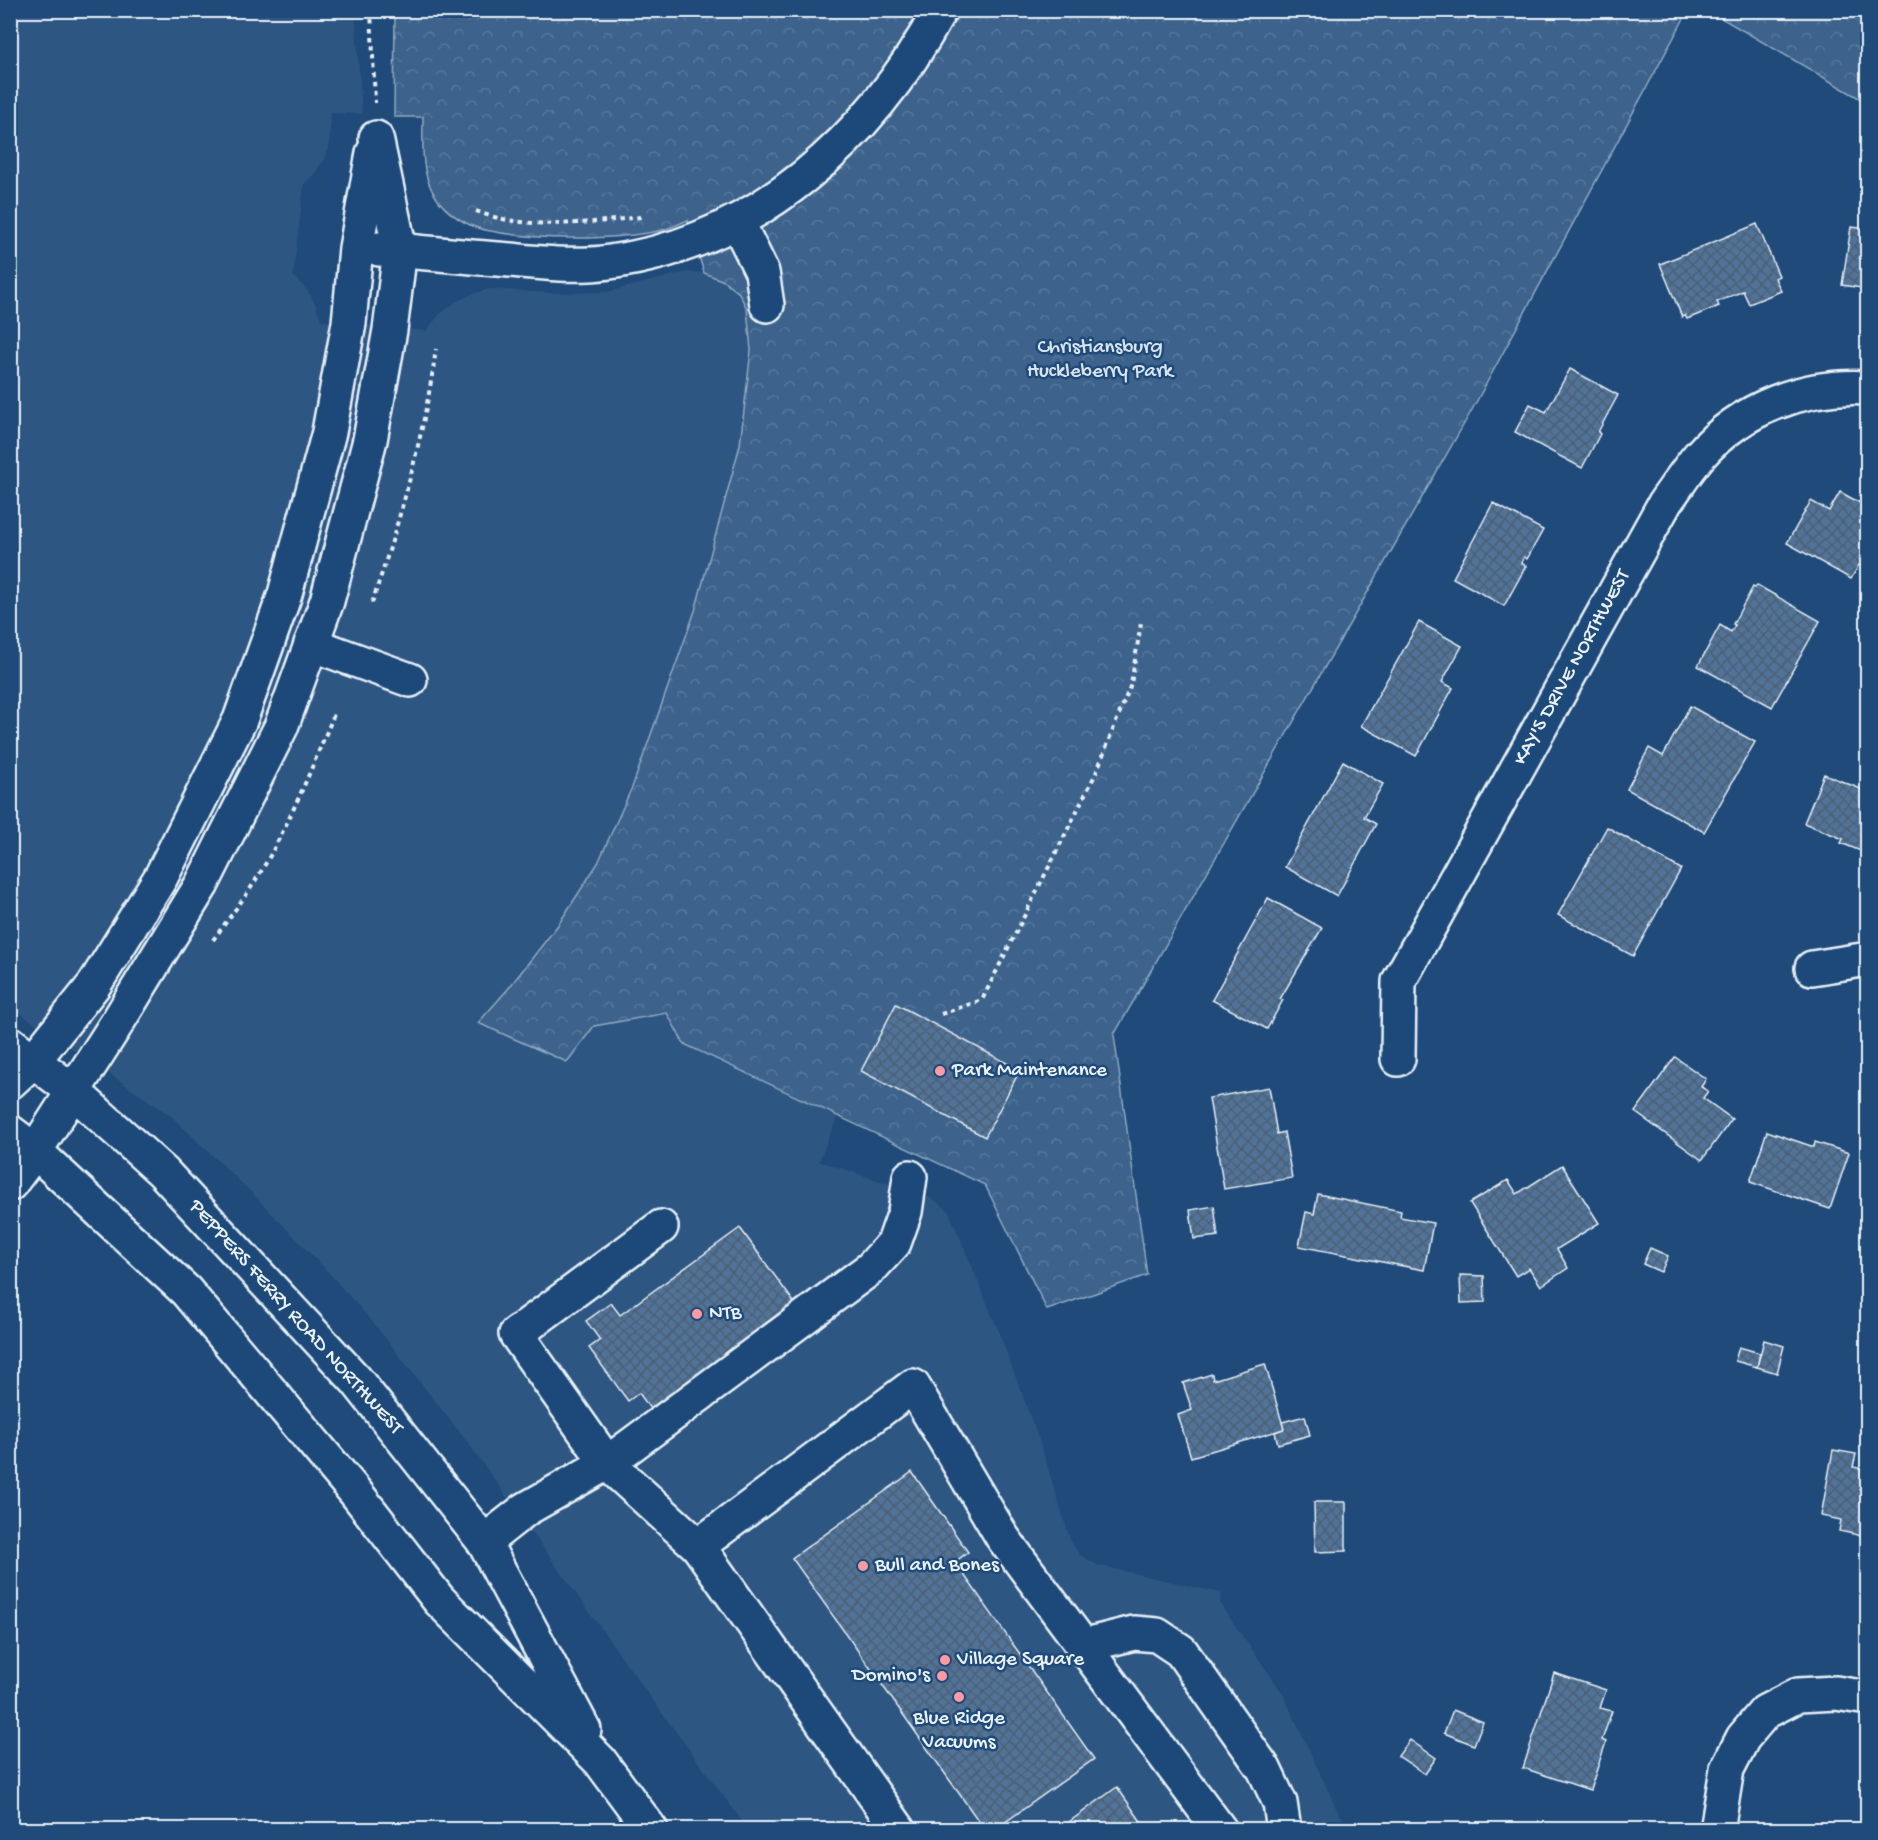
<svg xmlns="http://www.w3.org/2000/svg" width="1878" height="1840" viewBox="0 0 1878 1840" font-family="'Gochi Hand',sans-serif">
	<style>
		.built { fill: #2e5683 }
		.park { fill: url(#park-crowns); stroke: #92aac2; stroke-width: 1.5 }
		.building { fill: url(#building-cross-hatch); stroke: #e8f1f8; stroke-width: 1.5 }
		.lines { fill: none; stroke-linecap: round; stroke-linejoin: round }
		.minor-casing { stroke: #e8f1f8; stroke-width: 38 }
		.major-casing { stroke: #e8f1f8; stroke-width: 38 }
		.path { stroke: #e8f1f8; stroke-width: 4; stroke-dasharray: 4.5 4.5; stroke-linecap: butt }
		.minor { stroke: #1f4a7a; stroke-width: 33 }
		.major { stroke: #1f4a7a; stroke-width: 33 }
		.poi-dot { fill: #ff9aa2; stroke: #1f4a7a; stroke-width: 2 }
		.labels { text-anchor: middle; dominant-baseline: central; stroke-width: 5; stroke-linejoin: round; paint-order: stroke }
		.park-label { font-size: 21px; fill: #d7e3ed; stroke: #1f4a7a }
		.street-label { font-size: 21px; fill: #e8f1f8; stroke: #1f4a7a }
		.poi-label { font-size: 21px; fill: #e8f1f8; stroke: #1f4a7a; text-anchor: start }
	</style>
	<defs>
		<pattern id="park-crowns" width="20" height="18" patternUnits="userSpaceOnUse" patternTransform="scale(1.5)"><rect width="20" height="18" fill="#3c628c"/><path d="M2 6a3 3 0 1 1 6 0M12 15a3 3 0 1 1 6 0" fill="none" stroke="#58799d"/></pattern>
		<pattern id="building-cross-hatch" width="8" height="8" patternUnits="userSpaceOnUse" patternTransform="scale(1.5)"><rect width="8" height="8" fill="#517399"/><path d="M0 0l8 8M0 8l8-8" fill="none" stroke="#4c5e72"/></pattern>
	</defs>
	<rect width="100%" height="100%" fill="#1f4a7a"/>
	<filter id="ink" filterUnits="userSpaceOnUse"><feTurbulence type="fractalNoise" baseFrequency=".0167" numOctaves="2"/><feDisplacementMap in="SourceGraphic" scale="12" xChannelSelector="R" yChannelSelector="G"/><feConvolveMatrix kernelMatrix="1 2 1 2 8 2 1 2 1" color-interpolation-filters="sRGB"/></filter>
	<g filter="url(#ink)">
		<path class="built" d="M 10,11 L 355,11 L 362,114 L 331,113 L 329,149 L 317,171 L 304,184 L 293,276 L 307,290 L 315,303 L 321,320 L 426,331 L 439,315 L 454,303 L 472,294 L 489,289 L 549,293 L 607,292 L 687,272 L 704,273 L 724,280 L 739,293 L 747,309 L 751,351 L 740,445 L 695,611 L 633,785 L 598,863 L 558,925 L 508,989 L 478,1023 L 594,1026 L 667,1013 L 684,1044 L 838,1116 L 819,1161 L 920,1194 L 933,1199 L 948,1210 L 959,1235 L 999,1332 L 1039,1440 L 1071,1542 L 1080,1555 L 1097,1565 L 1221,1593 L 1220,1604 L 1282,1692 L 1338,1812 L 1350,1829 L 748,1829 L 659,1709 L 468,1443 L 375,1325 L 328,1272 L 253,1194 L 171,1116 L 11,1007 Z"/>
		<g class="park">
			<path d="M 395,11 L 1688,11 L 1472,410 L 1114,1035 L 1147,1275 L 1047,1310 L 985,1185 L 684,1044 L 667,1013 L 594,1026 L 567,1062 L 478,1023 L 508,989 L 558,925 L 598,863 L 633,785 L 695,611 L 740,445 L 751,350 L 747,309 L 739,293 L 724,281 L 704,273 L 688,220 C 679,224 668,229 658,231 C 610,241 533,240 485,230 C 467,226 446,213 436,197 C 420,174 423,145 423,117 L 394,117 Z"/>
			<path d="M 1709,11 L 1867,11 L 1867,102 L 1859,98 Z"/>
		</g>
		<g class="building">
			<path d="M 1757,224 L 1779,276 L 1775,278 L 1781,291 L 1749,304 L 1743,291 L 1717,302 L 1719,306 L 1687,319 L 1685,315 L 1682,317 L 1660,264 Z"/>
			<path d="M 1851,227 L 1868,229 L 1868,289 L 1842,285 Z"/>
			<path d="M 1570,369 L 1618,395 L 1598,432 L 1600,434 L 1582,468 L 1515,432 L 1530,404 L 1546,412 Z"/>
			<path d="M 1840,492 L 1862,504 L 1868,497 L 1868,569 L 1859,565 L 1851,579 L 1787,543 L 1811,501 L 1829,511 Z"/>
			<path d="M 1493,503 L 1543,530 L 1527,559 L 1524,557 L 1521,563 L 1526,566 L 1504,606 L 1453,578 Z"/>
			<path d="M 1757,585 L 1820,621 L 1772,707 L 1698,666 L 1720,625 L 1731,632 L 1735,625 L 1733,624 L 1753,587 L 1755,588 Z"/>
			<path d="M 1419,622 L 1462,646 L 1442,682 L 1453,688 L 1416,756 L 1361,726 Z"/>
			<path d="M 1690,706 L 1755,742 L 1704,832 L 1627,789 L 1649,748 L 1663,756 Z"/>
			<path d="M 1343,761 L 1383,784 L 1364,817 L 1376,824 L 1337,896 L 1285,867 Z"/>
			<path d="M 1824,774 L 1868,792 L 1868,854 L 1841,843 L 1843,839 L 1804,823 Z"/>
			<path d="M 1607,827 L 1681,869 L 1633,956 L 1558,915 Z"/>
			<path d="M 1268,898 L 1322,928 L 1280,999 L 1283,1000 L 1267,1029 L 1212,1000 Z"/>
			<path d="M 896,1004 L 1020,1070 L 985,1137 L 861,1071 Z"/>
			<path d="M 1675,1057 L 1706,1079 L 1701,1087 L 1708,1091 L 1703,1098 L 1732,1119 L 1702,1160 L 1635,1112 Z"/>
			<path d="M 1269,1087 L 1277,1134 L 1284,1132 L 1292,1178 L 1224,1189 L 1209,1098 Z"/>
			<path d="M 1767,1131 L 1814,1147 L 1815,1142 L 1849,1153 L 1830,1209 L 1750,1182 Z"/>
			<path d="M 1562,1165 L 1599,1223 L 1557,1249 L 1568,1268 L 1541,1286 L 1529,1268 L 1516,1276 L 1470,1203 L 1508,1180 L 1517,1194 Z"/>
			<path d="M 1318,1194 L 1401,1211 L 1400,1217 L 1433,1223 L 1424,1270 L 1299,1246 L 1306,1212 L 1314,1214 Z"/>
			<path d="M 1214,1206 L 1218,1236 L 1194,1239 L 1190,1210 Z"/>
			<path d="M 740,1228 L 796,1305 L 651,1410 L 639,1393 L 628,1401 L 589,1348 L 600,1340 L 586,1321 L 611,1303 L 620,1315 Z"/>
			<path d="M 1650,1248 L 1668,1256 L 1661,1272 L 1643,1264 Z"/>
			<path d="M 1460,1275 L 1484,1276 L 1485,1302 L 1461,1303 Z"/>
			<path d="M 1764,1340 L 1784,1346 L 1777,1373 L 1757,1367 Z"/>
			<path d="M 1739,1347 L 1760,1353 L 1757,1367 L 1735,1361 Z"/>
			<path d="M 1265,1364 L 1284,1429 L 1191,1457 L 1178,1415 L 1192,1410 L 1183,1383 L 1212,1374 L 1213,1380 Z"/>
			<path d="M 1305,1416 L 1310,1435 L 1278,1444 L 1275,1432 L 1284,1429 L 1282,1422 Z"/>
			<path d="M 1833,1450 L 1856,1454 L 1853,1467 L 1868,1470 L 1868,1537 L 1839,1531 L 1841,1520 L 1821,1516 Z"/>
			<path d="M 912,1472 L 968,1552 L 955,1562 L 1094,1759 L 1004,1823 L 1008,1830 L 985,1830 L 792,1558 Z"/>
			<path d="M 1314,1502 L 1346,1502 L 1346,1551 L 1315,1552 Z"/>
			<path d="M 1554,1673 L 1606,1690 L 1600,1708 L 1612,1711 L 1602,1740 L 1606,1742 L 1590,1790 L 1523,1768 Z"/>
			<path d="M 1453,1710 L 1483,1722 L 1474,1745 L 1444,1733 Z"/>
			<path d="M 1410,1740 L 1436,1758 L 1425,1774 L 1398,1756 Z"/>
			<path d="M 1117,1787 L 1147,1830 L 1058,1830 Z"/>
		</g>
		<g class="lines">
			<g class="minor-casing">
				<g id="minor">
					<path d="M 737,221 L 762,272 L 767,305"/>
					<path d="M 379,249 C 423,252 466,257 510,260 C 543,263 577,267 610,262 C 757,242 871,138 940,10"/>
					<path d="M 311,644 L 410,680"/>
					<path d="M 1812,968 L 1868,959"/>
					<path d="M 1398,1059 L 1399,981 L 1666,501 C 1677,486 1687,470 1699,456 C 1741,408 1804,384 1868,388"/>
					<path d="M 10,1082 L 34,1060 L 94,985 L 161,877 L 240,720 L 285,594 L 329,432 L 349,323 L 356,248 L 373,153"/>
					<path d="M 10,1184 L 35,1151 L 117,1023 L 202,884 L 281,727 L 327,601 L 370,440 L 390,330 L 400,250 L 376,138"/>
					<path d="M 661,1227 L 516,1334 L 607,1463 L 698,1546 L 899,1830"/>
					<path d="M 484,1542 L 526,1509 L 607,1463 L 871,1268 L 894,1243 L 905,1212 L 910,1177"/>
					<path d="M 698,1546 L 913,1386 L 1003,1538 L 1220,1830"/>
					<path d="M 1082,1646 L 1134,1633 L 1157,1635 L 1181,1651 L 1264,1769 L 1280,1803 L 1284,1830"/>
					<path d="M 1717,1830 L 1727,1769 L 1743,1738 L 1765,1712 L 1798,1695 L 1836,1693 L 1868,1698"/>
				</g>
			</g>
			<g class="major-casing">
				<g id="major">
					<path d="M 10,1043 L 73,1091 L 163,1172 L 356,1380 L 484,1542 L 584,1730"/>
					<path d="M 10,1132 L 35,1151 L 186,1291 L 356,1493 L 439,1600 L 600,1761 L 651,1830"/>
				</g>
			</g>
			<g class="path">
				<path d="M 371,10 L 375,103"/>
				<path d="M 1558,11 L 1558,10"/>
				<path d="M 476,211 C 525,231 590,223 641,217"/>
				<path d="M 372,603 C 400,520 424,437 436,349"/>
				<path d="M 213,940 C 224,925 235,910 246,895 C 283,841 310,772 335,712"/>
				<path d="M 941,1014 L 982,1000 L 1096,773 L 1131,684 L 1141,623"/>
			</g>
			<use href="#minor" class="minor"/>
			<use href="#major" class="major"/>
		</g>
	</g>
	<g class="poi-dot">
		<circle cx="940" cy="1071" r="6"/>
		<circle cx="697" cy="1314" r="6"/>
		<circle cx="863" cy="1566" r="6"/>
		<circle cx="945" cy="1660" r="6"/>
		<circle cx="942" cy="1676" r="6"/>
		<circle cx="959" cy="1697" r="6"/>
	</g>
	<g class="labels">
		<g class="park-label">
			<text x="1100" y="348">Christiansburg<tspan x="1100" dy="24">Huckleberry Park</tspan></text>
		</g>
		<g class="street-label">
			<text transform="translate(1573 668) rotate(-61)">KAY'S DRIVE NORTHWEST</text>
			<text transform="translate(295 1318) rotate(48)">PEPPERS FERRY ROAD NORTHWEST</text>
		</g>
		<g class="poi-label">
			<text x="952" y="1071">Park Maintenance</text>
			<text x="709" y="1314">NTB</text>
			<text x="875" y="1566">Bull and Bones</text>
			<text x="957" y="1660">Village Square</text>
			<text x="930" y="1676" text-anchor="end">Domino's</text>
			<text x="959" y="1719" text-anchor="middle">Blue Ridge<tspan x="959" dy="24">Vacuums</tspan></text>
		</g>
	</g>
	<rect width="1878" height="1840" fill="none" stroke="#1f4a7a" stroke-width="36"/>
	<rect x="18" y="18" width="1842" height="1804" fill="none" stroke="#e8f1f8" stroke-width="2" filter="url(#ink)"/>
</svg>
